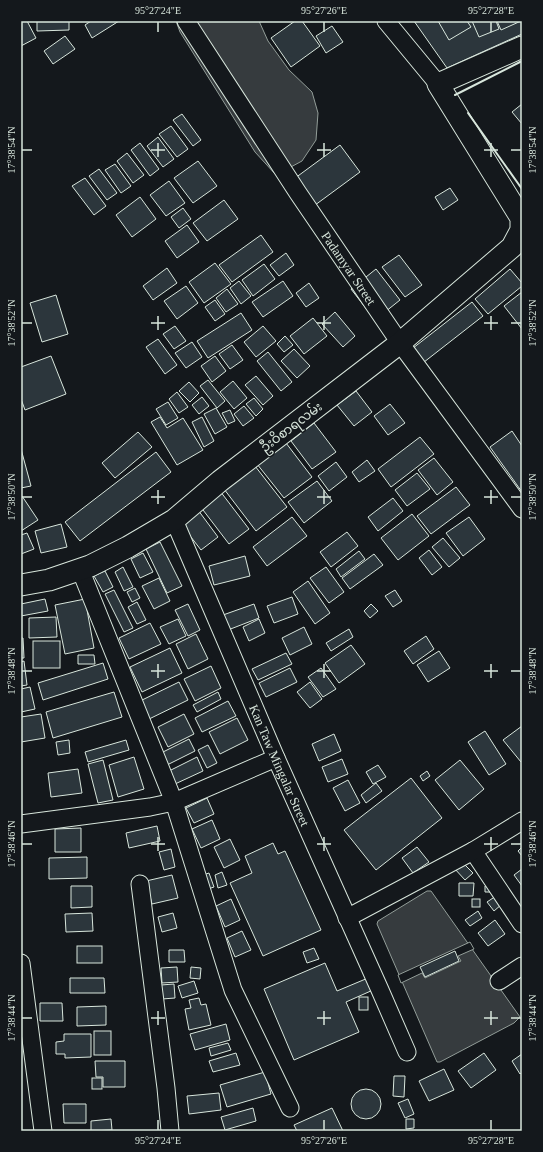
<svg xmlns="http://www.w3.org/2000/svg" width="543" height="1152" viewBox="0 0 543 1152" font-family="'Times New Roman','Noto Sans Myanmar',serif">
	<style>
		.water { fill: #363b3e; stroke: #939e99 }
		.pier { fill: #14181c; stroke: #939e99 }
		.building { fill: #2c363c; stroke: #d8e6dc }
		.lines { fill: none; stroke-linecap: round; stroke-linejoin: round }
		.minor-casing { stroke: #d8e6dc; stroke-width: 19 }
		.tertiary-casing { stroke: #d8e6dc; stroke-width: 23 }
		.minor { stroke: #14181c; stroke-width: 17 }
		.tertiary { stroke: #14181c; stroke-width: 21 }
		.wall { stroke: #d8e6dc; stroke-width: 2 }
		.ticks { fill: none; stroke: #d8e6dc; stroke-width: 1.5 }
		.labels { text-anchor: middle; dominant-baseline: central; stroke-width: 3; stroke-linejoin: round; paint-order: stroke }
		.street-label { font-size: 13px; fill: #d8e6dc; stroke: #14181c }
		.neatline { fill: none; stroke: #d8e6dc; stroke-width: 1.5 }
		.ticks-label { font-size: 10px; text-anchor: middle; fill: #d8e6dc }
	</style>
	<rect width="100%" height="100%" fill="#14181c"/>
	<g class="water">
		<path d="M 176,21 L 259,21 L 268,41 L 289,70 L 312,92 L 318,113 L 316,140 L 302,161 L 276,175 L 255,152 L 180,32 Z"/>
		<path d="M 427,891 L 431,891 L 520,1017 L 514,1023 L 440,1062 L 437,1062 L 377,924 L 378,921 Z"/>
	</g>
	<path class="pier" d="M 470,942 L 474,949 L 458,956 L 461,961 L 425,978 L 422,973 L 401,983 L 398,975 Z"/>
	<g class="building">
		<path d="M 21,21 L 27,21 L 36,38 L 21,46 Z"/>
		<path d="M 37,21 L 69,21 L 69,30 L 37,31 Z"/>
		<path d="M 91,21 L 119,21 L 92,38 L 85,25 Z"/>
		<path d="M 295,21 L 302,21 L 320,46 L 291,67 L 271,38 Z"/>
		<path d="M 414,21 L 522,21 L 522,34 L 447,68 Z"/>
		<path d="M 438,21 L 467,21 L 471,27 L 449,40 Z"/>
		<path d="M 472,21 L 496,21 L 499,29 L 479,37 Z"/>
		<path d="M 497,21 L 521,21 L 501,30 Z"/>
		<path d="M 332,26 L 343,42 L 326,53 L 316,36 Z"/>
		<path d="M 65,36 L 75,49 L 53,64 L 44,51 Z"/>
		<path d="M 522,104 L 522,124 L 512,112 Z"/>
		<path d="M 182,114 L 201,140 L 193,146 L 173,120 Z"/>
		<path d="M 171,126 L 188,149 L 177,157 L 159,134 Z"/>
		<path d="M 158,137 L 174,159 L 163,167 L 147,146 Z"/>
		<path d="M 140,143 L 159,169 L 150,176 L 131,150 Z"/>
		<path d="M 340,145 L 360,172 L 307,211 L 287,184 Z"/>
		<path d="M 127,153 L 144,175 L 133,183 L 117,161 Z"/>
		<path d="M 198,161 L 217,186 L 193,203 L 174,178 Z"/>
		<path d="M 115,164 L 131,186 L 121,193 L 105,170 Z"/>
		<path d="M 99,169 L 117,193 L 107,200 L 89,176 Z"/>
		<path d="M 85,178 L 106,206 L 94,215 L 72,186 Z"/>
		<path d="M 169,181 L 185,203 L 166,216 L 150,195 Z"/>
		<path d="M 450,188 L 458,200 L 443,210 L 435,197 Z"/>
		<path d="M 140,197 L 156,219 L 132,237 L 116,215 Z"/>
		<path d="M 224,200 L 238,219 L 207,241 L 193,223 Z"/>
		<path d="M 183,208 L 191,219 L 179,228 L 171,217 Z"/>
		<path d="M 187,225 L 199,242 L 177,258 L 165,241 Z"/>
		<path d="M 261,235 L 273,252 L 232,282 L 219,265 Z"/>
		<path d="M 286,253 L 294,265 L 279,276 L 270,265 Z"/>
		<path d="M 399,255 L 422,285 L 405,297 L 382,267 Z"/>
		<path d="M 215,263 L 231,284 L 204,303 L 189,282 Z"/>
		<path d="M 264,264 L 275,279 L 253,296 L 242,280 Z"/>
		<path d="M 167,268 L 177,283 L 153,300 L 143,286 Z"/>
		<path d="M 376,269 L 400,300 L 375,320 L 351,289 Z"/>
		<path d="M 510,269 L 522,283 L 522,286 L 488,314 L 475,299 Z"/>
		<path d="M 239,281 L 251,296 L 241,304 L 230,288 Z"/>
		<path d="M 283,281 L 293,296 L 263,317 L 252,302 Z"/>
		<path d="M 309,283 L 319,298 L 306,307 L 296,293 Z"/>
		<path d="M 186,286 L 198,303 L 177,319 L 164,301 Z"/>
		<path d="M 227,289 L 238,304 L 226,312 L 216,298 Z"/>
		<path d="M 522,292 L 522,329 L 504,306 Z"/>
		<path d="M 56,295 L 68,334 L 42,342 L 30,303 Z"/>
		<path d="M 215,300 L 225,314 L 215,321 L 205,307 Z"/>
		<path d="M 472,302 L 483,316 L 419,366 L 408,352 Z"/>
		<path d="M 335,312 L 355,336 L 343,347 L 322,324 Z"/>
		<path d="M 241,313 L 252,330 L 208,358 L 197,341 Z"/>
		<path d="M 313,318 L 327,336 L 304,354 L 290,336 Z"/>
		<path d="M 175,326 L 186,341 L 174,349 L 163,334 Z"/>
		<path d="M 263,326 L 276,341 L 256,357 L 244,342 Z"/>
		<path d="M 285,336 L 293,345 L 284,352 L 277,344 Z"/>
		<path d="M 158,339 L 177,365 L 165,374 L 146,347 Z"/>
		<path d="M 192,342 L 202,357 L 186,368 L 175,353 Z"/>
		<path d="M 232,345 L 243,360 L 230,369 L 219,354 Z"/>
		<path d="M 294,349 L 310,366 L 297,378 L 281,361 Z"/>
		<path d="M 268,352 L 292,382 L 281,391 L 257,361 Z"/>
		<path d="M 51,356 L 66,394 L 25,410 L 21,399 L 21,367 Z"/>
		<path d="M 215,356 L 226,371 L 212,382 L 201,366 Z"/>
		<path d="M 256,376 L 273,396 L 263,405 L 245,385 Z"/>
		<path d="M 208,380 L 225,401 L 217,408 L 200,386 Z"/>
		<path d="M 233,381 L 247,398 L 234,409 L 220,392 Z"/>
		<path d="M 189,382 L 199,393 L 190,402 L 179,391 Z"/>
		<path d="M 356,391 L 372,412 L 354,426 L 337,405 Z"/>
		<path d="M 177,392 L 188,407 L 179,413 L 169,399 Z"/>
		<path d="M 202,397 L 209,406 L 199,414 L 192,405 Z"/>
		<path d="M 254,398 L 263,409 L 256,416 L 246,404 Z"/>
		<path d="M 168,402 L 178,418 L 166,425 L 156,409 Z"/>
		<path d="M 390,404 L 405,423 L 388,435 L 374,416 Z"/>
		<path d="M 244,406 L 254,418 L 243,426 L 234,414 Z"/>
		<path d="M 216,408 L 227,427 L 215,434 L 204,414 Z"/>
		<path d="M 230,410 L 235,421 L 228,424 L 222,413 Z"/>
		<path d="M 160,417 L 167,428 L 183,418 L 203,450 L 177,465 L 151,422 Z"/>
		<path d="M 202,417 L 214,441 L 204,447 L 192,422 Z"/>
		<path d="M 314,423 L 336,452 L 312,469 L 291,441 Z"/>
		<path d="M 512,431 L 522,446 L 522,492 L 490,447 Z"/>
		<path d="M 138,432 L 152,447 L 115,478 L 102,463 Z"/>
		<path d="M 420,437 L 434,454 L 391,487 L 378,469 Z"/>
		<path d="M 286,443 L 312,477 L 284,498 L 257,464 Z"/>
		<path d="M 21,449 L 31,486 L 21,488 Z"/>
		<path d="M 156,452 L 171,472 L 80,541 L 65,522 Z"/>
		<path d="M 434,458 L 453,482 L 437,495 L 418,470 Z"/>
		<path d="M 367,460 L 375,471 L 359,482 L 352,472 Z"/>
		<path d="M 336,462 L 347,477 L 329,491 L 318,476 Z"/>
		<path d="M 255,466 L 287,507 L 256,531 L 224,489 Z"/>
		<path d="M 417,473 L 430,489 L 407,506 L 395,490 Z"/>
		<path d="M 317,481 L 332,501 L 304,523 L 288,502 Z"/>
		<path d="M 456,487 L 470,505 L 431,534 L 417,516 Z"/>
		<path d="M 220,491 L 249,529 L 229,544 L 200,506 Z"/>
		<path d="M 21,496 L 22,496 L 38,520 L 21,531 Z"/>
		<path d="M 393,498 L 403,511 L 378,531 L 368,517 Z"/>
		<path d="M 198,510 L 218,537 L 201,550 L 180,523 Z"/>
		<path d="M 412,514 L 429,536 L 398,560 L 381,538 Z"/>
		<path d="M 292,517 L 307,536 L 267,566 L 253,547 Z"/>
		<path d="M 469,517 L 485,539 L 463,556 L 446,533 Z"/>
		<path d="M 61,524 L 67,547 L 41,553 L 35,531 Z"/>
		<path d="M 347,532 L 358,546 L 331,567 L 320,552 Z"/>
		<path d="M 27,533 L 34,549 L 21,554 L 21,535 Z"/>
		<path d="M 443,538 L 460,558 L 449,567 L 432,547 Z"/>
		<path d="M 160,542 L 182,586 L 167,593 L 146,549 Z"/>
		<path d="M 429,550 L 442,567 L 432,575 L 419,558 Z"/>
		<path d="M 359,551 L 365,559 L 341,577 L 336,569 Z"/>
		<path d="M 143,553 L 153,572 L 140,578 L 131,559 Z"/>
		<path d="M 374,554 L 383,565 L 350,589 L 342,578 Z"/>
		<path d="M 245,556 L 250,576 L 214,585 L 209,566 Z"/>
		<path d="M 123,567 L 133,587 L 124,591 L 115,572 Z"/>
		<path d="M 326,567 L 344,592 L 329,603 L 310,578 Z"/>
		<path d="M 105,571 L 113,587 L 103,592 L 94,576 Z"/>
		<path d="M 159,578 L 170,601 L 154,609 L 142,586 Z"/>
		<path d="M 308,581 L 330,613 L 315,624 L 293,592 Z"/>
		<path d="M 135,588 L 140,598 L 132,602 L 127,592 Z"/>
		<path d="M 114,590 L 133,628 L 124,632 L 105,594 Z"/>
		<path d="M 395,590 L 402,601 L 393,607 L 385,596 Z"/>
		<path d="M 292,597 L 298,614 L 274,623 L 267,606 Z"/>
		<path d="M 45,599 L 48,611 L 21,616 L 21,604 Z"/>
		<path d="M 85,599 L 94,648 L 65,654 L 55,605 Z"/>
		<path d="M 137,602 L 146,620 L 137,624 L 128,607 Z"/>
		<path d="M 188,604 L 200,630 L 188,636 L 175,610 Z"/>
		<path d="M 254,604 L 259,618 L 228,630 L 223,615 Z"/>
		<path d="M 371,604 L 378,611 L 370,618 L 364,611 Z"/>
		<path d="M 56,617 L 57,637 L 29,638 L 29,618 Z"/>
		<path d="M 178,619 L 186,636 L 169,644 L 160,627 Z"/>
		<path d="M 259,619 L 265,633 L 249,641 L 243,627 Z"/>
		<path d="M 150,623 L 161,644 L 129,659 L 119,638 Z"/>
		<path d="M 304,627 L 312,644 L 290,655 L 282,638 Z"/>
		<path d="M 349,629 L 353,637 L 331,651 L 326,643 Z"/>
		<path d="M 196,634 L 208,659 L 188,669 L 176,644 Z"/>
		<path d="M 426,636 L 434,649 L 413,664 L 404,651 Z"/>
		<path d="M 21,638 L 23,638 L 24,658 L 21,658 Z"/>
		<rect x="33" y="641" width="27" height="27"/>
		<path d="M 351,645 L 365,664 L 339,683 L 325,663 Z"/>
		<path d="M 170,648 L 182,673 L 142,692 L 130,667 Z"/>
		<path d="M 439,651 L 450,668 L 428,682 L 417,665 Z"/>
		<path d="M 286,653 L 292,664 L 258,680 L 252,669 Z"/>
		<path d="M 78,655 L 94,655 L 95,664 L 78,664 Z"/>
		<path d="M 24,661 L 27,685 L 21,686 L 21,662 Z"/>
		<path d="M 103,663 L 108,679 L 43,700 L 38,683 Z"/>
		<path d="M 211,666 L 221,688 L 195,701 L 184,679 Z"/>
		<path d="M 290,668 L 297,682 L 266,697 L 259,683 Z"/>
		<path d="M 321,668 L 336,689 L 323,697 L 308,677 Z"/>
		<path d="M 179,682 L 188,700 L 145,721 L 136,703 Z"/>
		<path d="M 310,682 L 322,699 L 310,708 L 297,692 Z"/>
		<path d="M 30,687 L 35,709 L 21,712 L 21,689 Z"/>
		<path d="M 114,692 L 122,717 L 53,738 L 46,712 Z"/>
		<path d="M 218,692 L 221,699 L 197,712 L 193,705 Z"/>
		<path d="M 228,701 L 236,716 L 202,732 L 195,718 Z"/>
		<path d="M 41,714 L 45,738 L 21,742 L 21,717 Z"/>
		<path d="M 184,714 L 194,734 L 168,747 L 158,727 Z"/>
		<path d="M 237,718 L 248,740 L 220,754 L 209,732 Z"/>
		<path d="M 522,726 L 522,761 L 521,762 L 503,740 Z"/>
		<path d="M 485,731 L 506,764 L 489,775 L 468,742 Z"/>
		<path d="M 334,734 L 341,751 L 319,761 L 312,744 Z"/>
		<path d="M 189,739 L 195,751 L 167,765 L 161,753 Z"/>
		<path d="M 69,740 L 70,753 L 58,755 L 56,742 Z"/>
		<path d="M 126,740 L 129,750 L 88,762 L 85,752 Z"/>
		<path d="M 208,745 L 217,763 L 207,768 L 198,750 Z"/>
		<path d="M 134,757 L 144,789 L 118,797 L 109,765 Z"/>
		<path d="M 197,757 L 203,771 L 175,784 L 169,771 Z"/>
		<path d="M 342,759 L 348,774 L 328,782 L 322,767 Z"/>
		<path d="M 103,760 L 113,800 L 98,803 L 88,764 Z"/>
		<path d="M 460,760 L 484,789 L 459,810 L 435,780 Z"/>
		<path d="M 378,765 L 386,777 L 373,784 L 366,772 Z"/>
		<path d="M 78,769 L 82,793 L 51,797 L 48,773 Z"/>
		<path d="M 427,771 L 430,776 L 423,781 L 420,776 Z"/>
		<path d="M 411,778 L 442,818 L 376,870 L 344,830 Z"/>
		<path d="M 348,780 L 360,803 L 345,811 L 333,788 Z"/>
		<path d="M 376,783 L 382,791 L 366,803 L 361,795 Z"/>
		<path d="M 207,798 L 214,814 L 194,823 L 186,808 Z"/>
		<path d="M 212,820 L 220,839 L 201,848 L 192,829 Z"/>
		<path d="M 157,826 L 160,841 L 129,848 L 126,833 Z"/>
		<path d="M 81,828 L 81,852 L 55,852 L 55,829 Z"/>
		<path d="M 230,839 L 240,860 L 224,868 L 214,847 Z"/>
		<path d="M 273,843 L 278,854 L 285,851 L 321,930 L 263,956 L 230,883 L 252,873 L 245,856 Z"/>
		<path d="M 417,847 L 429,862 L 413,873 L 402,858 Z"/>
		<path d="M 522,847 L 522,856 L 518,851 Z"/>
		<path d="M 171,849 L 175,867 L 164,870 L 159,852 Z"/>
		<path d="M 87,857 L 87,878 L 49,879 L 49,858 Z"/>
		<path d="M 462,862 L 473,873 L 465,880 L 454,868 Z"/>
		<path d="M 522,869 L 522,886 L 514,875 Z"/>
		<path d="M 222,872 L 227,885 L 218,888 L 215,875 Z"/>
		<path d="M 209,873 L 214,887 L 208,889 L 203,875 Z"/>
		<path d="M 172,875 L 178,898 L 152,904 L 146,881 Z"/>
		<path d="M 459,883 L 474,883 L 473,896 L 459,896 Z"/>
		<path d="M 71,886 L 92,886 L 92,907 L 71,908 Z"/>
		<path d="M 485,886 L 492,886 L 491,892 L 485,892 Z"/>
		<path d="M 496,896 L 502,904 L 494,911 L 487,902 Z"/>
		<path d="M 231,899 L 240,920 L 225,927 L 216,906 Z"/>
		<rect x="472" y="899" width="8" height="8"/>
		<path d="M 478,911 L 482,918 L 470,926 L 465,920 Z"/>
		<path d="M 92,913 L 93,931 L 66,932 L 65,914 Z"/>
		<path d="M 173,913 L 177,928 L 162,932 L 158,917 Z"/>
		<path d="M 495,920 L 505,934 L 488,946 L 478,933 Z"/>
		<path d="M 242,931 L 251,950 L 235,957 L 227,938 Z"/>
		<rect x="77" y="946" width="25" height="17"/>
		<path d="M 314,948 L 319,959 L 307,963 L 303,952 Z"/>
		<path d="M 169,950 L 184,950 L 185,962 L 169,962 Z"/>
		<path d="M 455,951 L 459,961 L 425,977 L 420,967 Z"/>
		<path d="M 325,963 L 337,991 L 368,978 L 373,990 L 346,1002 L 359,1032 L 294,1060 L 264,989 Z"/>
		<path d="M 177,967 L 178,982 L 162,983 L 161,968 Z"/>
		<path d="M 191,967 L 201,968 L 200,979 L 190,978 Z"/>
		<path d="M 70,978 L 104,978 L 105,993 L 70,993 Z"/>
		<path d="M 194,981 L 198,993 L 182,998 L 178,986 Z"/>
		<path d="M 174,984 L 175,998 L 162,999 L 161,985 Z"/>
		<rect x="359" y="997" width="9" height="13"/>
		<path d="M 199,998 L 201,1005 L 206,1004 L 211,1025 L 189,1030 L 185,1009 L 191,1008 L 189,1000 Z"/>
		<path d="M 40,1003 L 62,1003 L 63,1021 L 40,1021 Z"/>
		<path d="M 106,1006 L 106,1025 L 77,1026 L 77,1007 Z"/>
		<path d="M 226,1024 L 230,1040 L 195,1050 L 190,1034 Z"/>
		<rect x="94" y="1031" width="17" height="24"/>
		<path d="M 64,1034 L 91,1034 L 91,1057 L 65,1058 L 65,1054 L 56,1054 L 56,1042 L 64,1041 Z"/>
		<path d="M 228,1043 L 231,1050 L 211,1056 L 209,1048 Z"/>
		<path d="M 236,1053 L 240,1065 L 213,1072 L 209,1061 Z"/>
		<path d="M 484,1053 L 496,1070 L 471,1088 L 458,1071 Z"/>
		<path d="M 522,1054 L 522,1072 L 520,1074 L 512,1061 Z"/>
		<path d="M 95,1061 L 125,1061 L 125,1087 L 103,1087 L 103,1077 L 96,1077 Z"/>
		<path d="M 444,1069 L 454,1090 L 429,1101 L 419,1081 Z"/>
		<path d="M 265,1072 L 271,1094 L 227,1107 L 220,1085 Z"/>
		<path d="M 394,1076 L 405,1076 L 404,1097 L 393,1096 Z"/>
		<rect x="92" y="1078" width="10" height="11"/>
		<circle cx="366" cy="1104" r="15"/>
		<path d="M 219,1093 L 221,1110 L 189,1114 L 187,1096 Z"/>
		<path d="M 408,1099 L 414,1114 L 405,1118 L 398,1103 Z"/>
		<path d="M 63,1104 L 86,1104 L 86,1123 L 64,1123 Z"/>
		<path d="M 253,1108 L 256,1121 L 225,1130 L 221,1117 Z"/>
		<path d="M 332,1108 L 343,1131 L 297,1131 L 294,1125 Z"/>
		<path d="M 111,1119 L 112,1130 L 91,1131 L 91,1121 Z"/>
		<path d="M 406,1119 L 414,1119 L 414,1128 L 406,1129 Z"/>
	</g>
	<g class="lines">
		<g class="minor-casing">
			<g id="minor">
				<path id="s1" d="M 186,21 L 298,193 L 400,343 L 522,509"/>
				<path d="M 386,21 L 438,84"/>
				<path id="s2" d="M 174,520 L 276,758 L 380,990 L 407,1052"/>
				<path d="M 80,569 L 174,802 L 233,990 L 290,1108"/>
				<path d="M 522,821 L 473,851 L 522,924"/>
				<path d="M 21,824 L 150,807 L 174,802 L 276,758"/>
				<path d="M 140,884 L 166,1088 L 170,1131"/>
				<path d="M 347,918 L 473,851"/>
				<path d="M 21,963 L 43,1131"/>
				<path d="M 499,981 L 522,966"/>
			</g>
		</g>
		<g class="tertiary-casing">
			<path id="tertiary" d="M 21,585 L 49,580 L 90,566 L 128,547 L 174,520 L 220,481 L 400,343 L 512,247 L 521,230 L 521,218 L 438,84 L 522,47"/>
		</g>
		<use href="#minor" class="minor"/>
		<use href="#tertiary" class="tertiary"/>
		<g class="wall">
			<path d="M 455,95 L 522,61"/>
			<path d="M 468,113 L 522,189"/>
		</g>
	</g>
	<path class="ticks" d="M 158,22 L 158,32M 324,22 L 324,32M 491,22 L 491,32M 158,143 L 158,157M 324,143 L 324,157M 491,143 L 491,157M 22,150 L 32,150M 151,150 L 165,150M 317,150 L 331,150M 484,150 L 498,150M 511,150 L 521,150M 158,316 L 158,330M 324,316 L 324,330M 491,316 L 491,330M 22,323 L 32,323M 151,323 L 165,323M 317,323 L 331,323M 484,323 L 498,323M 511,323 L 521,323M 158,490 L 158,504M 324,490 L 324,504M 491,490 L 491,504M 22,497 L 32,497M 151,497 L 165,497M 317,497 L 331,497M 484,497 L 498,497M 511,497 L 521,497M 158,664 L 158,678M 324,664 L 324,678M 491,664 L 491,678M 22,671 L 32,671M 151,671 L 165,671M 317,671 L 331,671M 484,671 L 498,671M 511,671 L 521,671M 158,837 L 158,851M 324,837 L 324,851M 491,837 L 491,851M 22,844 L 32,844M 151,844 L 165,844M 317,844 L 331,844M 484,844 L 498,844M 511,844 L 521,844M 158,1011 L 158,1025M 324,1011 L 324,1025M 491,1011 L 491,1025M 22,1018 L 32,1018M 151,1018 L 165,1018M 317,1018 L 331,1018M 484,1018 L 498,1018M 511,1018 L 521,1018M 158,1120 L 158,1130M 324,1120 L 324,1130M 491,1120 L 491,1130"/>
	<g class="labels">
		<g class="street-label">
			<text stroke="none"><textPath href="#s1" startOffset="296">Padamyar Street</textPath></text>
			<text transform="translate(291 427) rotate(-37)">ဦးဝိစာရလမ်း</text>
			<text stroke="none"><textPath href="#s2" startOffset="267">Kan Taw Mingalar Street</textPath></text>
		</g>
	</g>
	<rect width="543" height="1152" fill="none" stroke="#14181c" stroke-width="44"/>
	<rect x="22" y="22" width="499" height="1108" class="neatline"/>
	<g class="ticks-label">
		<text x="158" y="14">95°27'24"E</text>
		<text x="324" y="14">95°27'26"E</text>
		<text x="491" y="14">95°27'28"E</text>
		<text transform="translate(11 150) rotate(-90)" y="4">17°38'54"N</text>
		<text transform="translate(532 150) rotate(-90)" y="4">17°38'54"N</text>
		<text transform="translate(11 323) rotate(-90)" y="4">17°38'52"N</text>
		<text transform="translate(532 323) rotate(-90)" y="4">17°38'52"N</text>
		<text transform="translate(11 497) rotate(-90)" y="4">17°38'50"N</text>
		<text transform="translate(532 497) rotate(-90)" y="4">17°38'50"N</text>
		<text transform="translate(11 671) rotate(-90)" y="4">17°38'48"N</text>
		<text transform="translate(532 671) rotate(-90)" y="4">17°38'48"N</text>
		<text transform="translate(11 844) rotate(-90)" y="4">17°38'46"N</text>
		<text transform="translate(532 844) rotate(-90)" y="4">17°38'46"N</text>
		<text transform="translate(11 1018) rotate(-90)" y="4">17°38'44"N</text>
		<text transform="translate(532 1018) rotate(-90)" y="4">17°38'44"N</text>
		<text x="158" y="1144">95°27'24"E</text>
		<text x="324" y="1144">95°27'26"E</text>
		<text x="491" y="1144">95°27'28"E</text>
	</g>
</svg>
